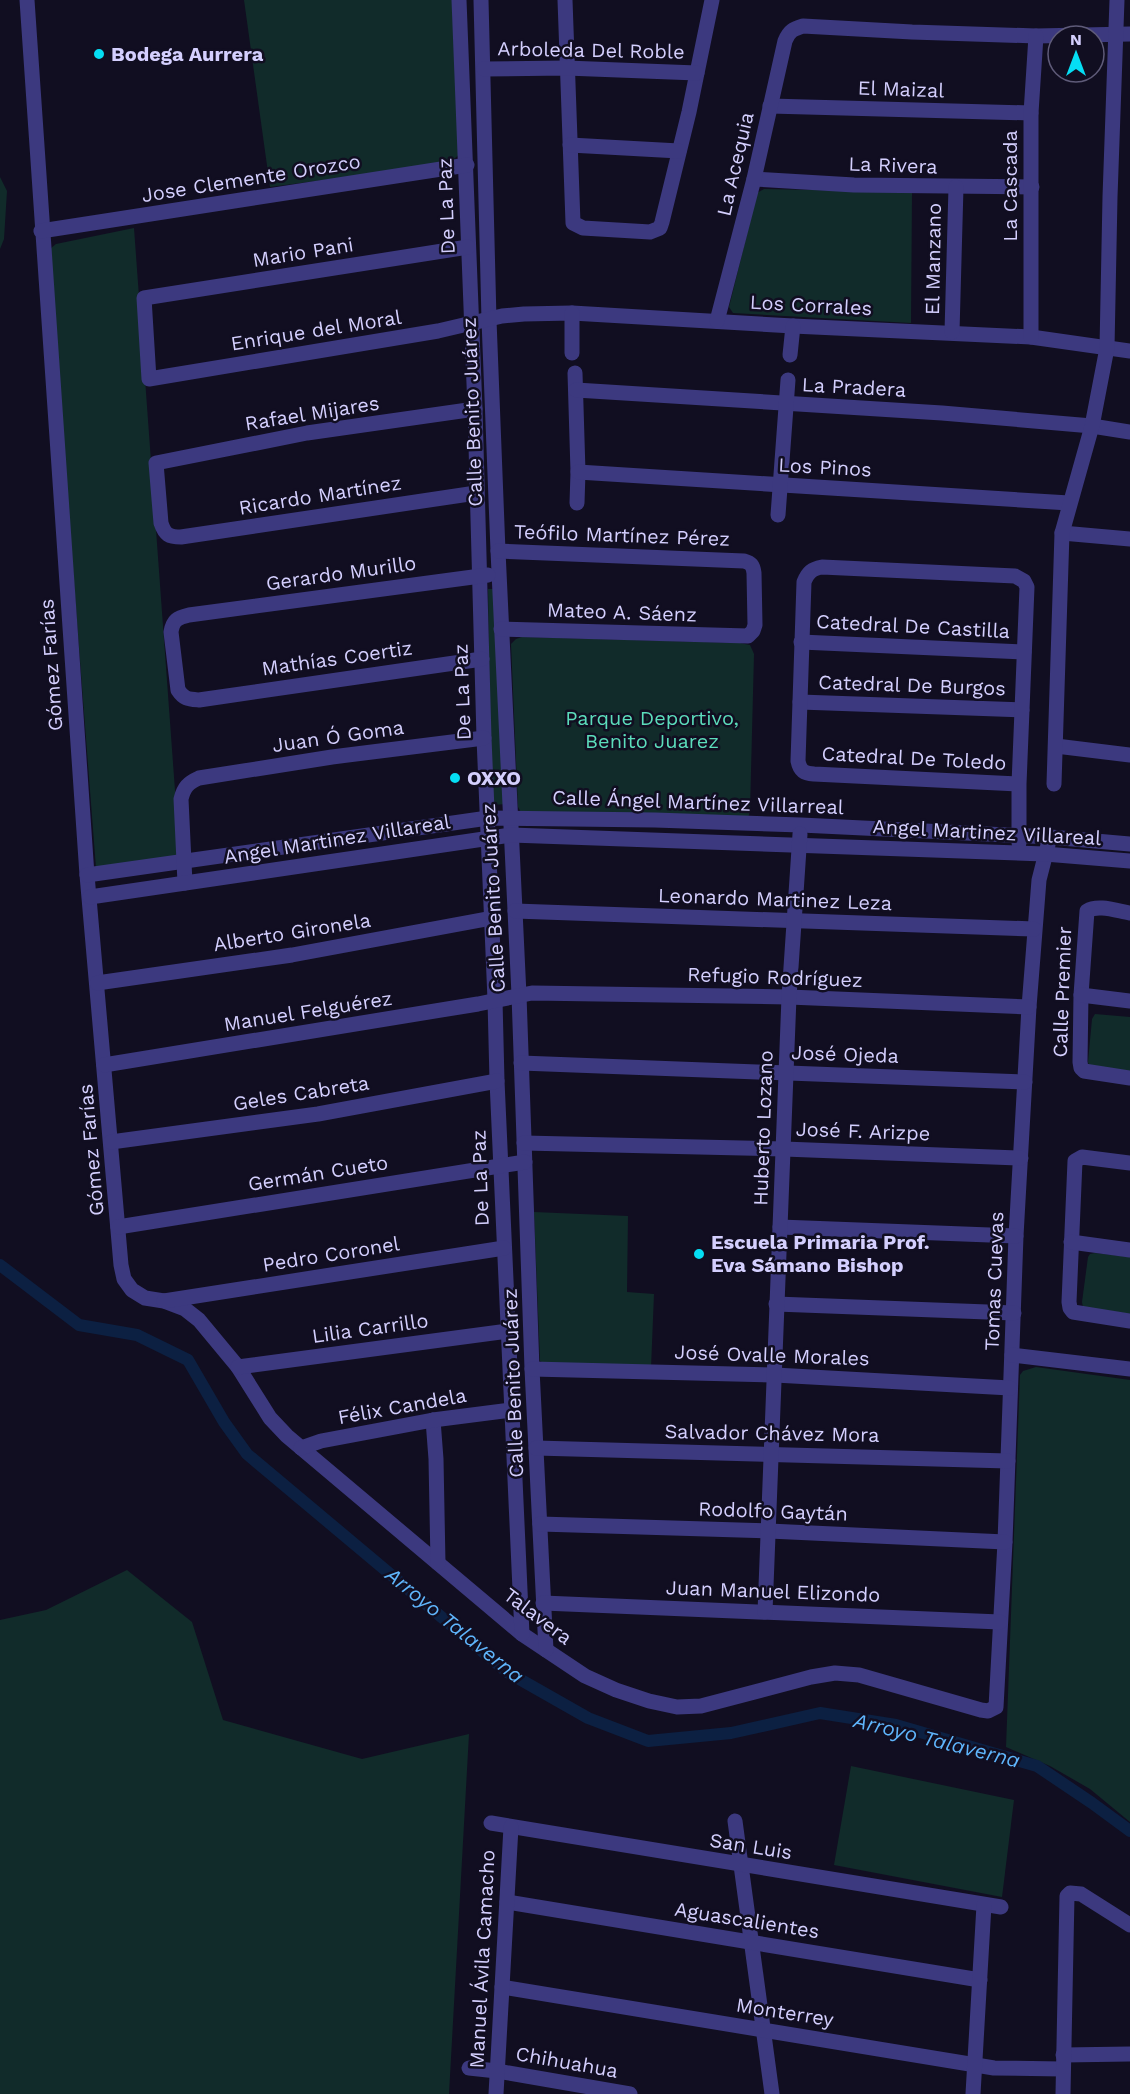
<svg xmlns="http://www.w3.org/2000/svg" width="1130" height="2094" viewBox="0 0 1130 2094" font-family="'Work Sans',sans-serif">
	<style>
		.green { fill: #112b2a }
		.lines { fill: none; stroke-linecap: round; stroke-linejoin: round }
		.canal { stroke: #0c2042; stroke-width: 12 }
		.minor { stroke: #3c397f; stroke-width: 15 }
		.poi-dot { fill: #05def4; stroke: #110e21; stroke-width: 2 }
		.labels { text-anchor: middle; dominant-baseline: central; stroke-width: 5; stroke-linejoin: round; paint-order: stroke }
		.street-label { font-size: 20px; fill: #d4cffe; stroke: #110e21 }
		.poi-label { font-size: 20px; font-weight: bold; fill: #d4cffe; stroke: #110e21; text-anchor: start }
		.park-label { font-size: 20px; fill: #5cddbc; stroke: #110e21 }
		.water-label { font-size: 21px; font-style: italic; fill: #5fb5fc; stroke: #110e21 }
	</style>
	<rect width="100%" height="100%" fill="#110e21"/>
	<g class="green">
		<path d="M 244,0 L 452,0 L 459,155 L 447,164 L 270,187 Z"/>
		<path d="M 0,177 L 7,191 L 4,239 L 0,249 Z"/>
		<path d="M 764,189 L 912,192 L 911,323 L 733,313 L 729,307 L 757,193 Z"/>
		<path d="M 134,228 L 180,859 L 96,868 L 49,258 L 50,249 L 56,244 Z"/>
		<path d="M 488,589 L 496,589 L 508,804 L 491,805 Z"/>
		<path d="M 522,637 L 740,643 L 750,645 L 754,654 L 750,811 L 748,818 L 521,812 L 518,807 L 511,644 L 516,639 Z"/>
		<path d="M 1095,1014 L 1130,1017 L 1130,1076 L 1090,1067 L 1088,1062 L 1092,1019 Z"/>
		<path d="M 534,1212 L 628,1216 L 627,1292 L 654,1294 L 651,1368 L 550,1366 L 540,1361 Z"/>
		<path d="M 1095,1253 L 1130,1257 L 1130,1314 L 1083,1307 L 1082,1302 L 1088,1257 L 1090,1254 Z"/>
		<path d="M 1036,1367 L 1130,1380 L 1130,1822 L 1090,1789 L 1050,1766 L 1006,1747 L 1020,1375 L 1023,1371 Z"/>
		<path d="M 127,1570 L 192,1622 L 223,1720 L 362,1759 L 469,1734 L 449,2094 L 0,2094 L 0,1620 L 46,1610 Z"/>
		<path d="M 851,1766 L 1014,1800 L 1002,1897 L 834,1865 Z"/>
	</g>
	<g class="lines">
		<path class="canal" d="M 0,1265 L 79,1325 L 137,1335 L 188,1360 L 224,1422 L 247,1454 L 507,1672 L 588,1718 L 648,1741 L 731,1733 L 820,1713 L 896,1725 L 1037,1766 L 1092,1803 L 1130,1831"/>
		<g class="minor">
			<path d="M 27,0 L 87,875 L 121,1265 L 124,1279 L 132,1290 L 145,1298 L 164,1301 L 185,1309 L 199,1320 L 238,1367 L 270,1418 L 287,1436 L 522,1634 L 585,1676 L 616,1690 L 649,1701 L 677,1707 L 701,1706 L 811,1677 L 835,1673 L 859,1675 L 981,1710 L 988,1711 L 996,1707 L 1005,1542 L 1016,1236 L 1029,1007 L 1039,880 L 1050,837"/>
			<path d="M 459,0 L 475,409 L 484,738 L 495,1000 L 497,1081 L 522,1634"/>
			<path d="M 481,0 L 489,320 L 498,551 L 519,995 L 532,1369 L 546,1650"/>
			<path d="M 565,0 L 573,223 L 583,228 L 650,232 L 660,228 L 662,222 L 689,112 L 712,0"/>
			<path d="M 484,69 L 566,68 L 697,73"/>
			<path d="M 770,106 L 1031,113"/>
			<path d="M 570,145 L 679,151"/>
			<path d="M 754,179 L 854,185 L 1032,187"/>
			<path d="M 41,231 L 467,165"/>
			<path d="M 468,247 L 144,298 L 149,379 L 438,331 L 502,316 L 524,314 L 572,313 L 793,326 L 1031,337 L 1130,351"/>
			<path d="M 717,321 L 754,179 L 785,41 C 789,31 793,29 803,26 L 912,32 L 1036,36 L 1130,34"/>
			<path d="M 952,332 L 956,187"/>
			<path d="M 1031,337 L 1031,113 L 1036,36"/>
			<path d="M 572,353 L 572,313"/>
			<path d="M 790,355 L 793,326"/>
			<path d="M 575,373 L 578,472 L 577,503"/>
			<path d="M 576,390 L 942,413 L 1092,426 L 1130,432"/>
			<path d="M 475,409 L 307,433 L 156,463 L 161,523 C 165,535 169,537 181,537 L 476,493"/>
			<path d="M 578,472 L 1069,503"/>
			<path d="M 778,515 L 788,380"/>
			<path d="M 1062,533 L 1130,539"/>
			<path d="M 498,551 L 744,561 C 751,563 753,565 754,573 L 755,625 L 753,631 L 748,636 L 501,629"/>
			<path d="M 801,642 L 1024,652"/>
			<path d="M 482,659 L 199,700 C 188,699 184,699 178,690 L 171,632 C 173,620 177,618 189,615 L 488,575"/>
			<path d="M 800,702 L 1022,710"/>
			<path d="M 1056,746 L 1130,755"/>
			<path d="M 1019,784 L 814,774 C 804,773 800,771 798,761 L 804,582 C 808,572 812,569 822,567 L 1015,576 L 1024,581 L 1027,587 L 1019,784 L 1019,843"/>
			<path d="M 1054,784 L 1062,533 L 1092,426 L 1107,348 L 1110,197 L 1117,0"/>
			<path d="M 87,875 L 488,818 L 655,820 L 801,825 L 1050,837 L 1130,844"/>
			<path d="M 185,883 L 181,799 C 184,787 188,783 199,778 L 332,757 L 484,738"/>
			<path d="M 90,897 L 511,835 L 1045,854 L 1130,861"/>
			<path d="M 515,911 L 1034,929"/>
			<path d="M 1130,913 C 1117,911 1098,904 1087,911 L 1081,995 L 1080,1062 L 1081,1068 L 1084,1071 L 1130,1078"/>
			<path d="M 97,983 L 292,955 L 492,918"/>
			<path d="M 1081,995 L 1130,1001"/>
			<path d="M 521,1063 L 1025,1082"/>
			<path d="M 104,1065 L 478,1004 L 532,993 L 789,997 L 1029,1007"/>
			<path d="M 111,1142 L 318,1114 L 497,1081"/>
			<path d="M 524,1143 L 784,1149 L 1021,1158"/>
			<path d="M 1130,1163 L 1082,1157 L 1075,1161 L 1069,1302 L 1070,1308 L 1073,1312 L 1130,1321"/>
			<path d="M 118,1227 L 525,1162"/>
			<path d="M 780,1227 L 1016,1236"/>
			<path d="M 1071,1242 L 1130,1250"/>
			<path d="M 164,1301 L 504,1248"/>
			<path d="M 776,1304 L 1014,1313"/>
			<path d="M 1012,1355 L 1130,1369"/>
			<path d="M 238,1367 L 508,1331"/>
			<path d="M 532,1369 L 775,1375 L 1010,1388"/>
			<path d="M 433,1420 L 436,1459 L 438,1563"/>
			<path d="M 301,1448 L 321,1441 L 433,1420 L 511,1410"/>
			<path d="M 536,1448 L 1008,1461"/>
			<path d="M 540,1524 L 769,1531 L 1005,1542"/>
			<path d="M 543,1603 L 1000,1622"/>
			<path d="M 765,1612 L 789,997 L 800,834"/>
			<path d="M 735,1821 L 772,2094"/>
			<path d="M 491,1823 L 1001,1907"/>
			<path d="M 507,1902 L 980,1980"/>
			<path d="M 502,1987 L 994,2068 L 1062,2069"/>
			<path d="M 1063,2055 L 1130,2054"/>
			<path d="M 469,2068 L 497,2071 L 630,2094"/>
			<path d="M 496,2094 L 511,1827"/>
			<path d="M 973,2094 L 984,1905"/>
			<path d="M 1063,2094 L 1067,1896 L 1070,1893 L 1081,1894 L 1130,1925"/>
		</g>
	</g>
	<g class="poi-dot">
		<circle cx="99" cy="54" r="6"/>
		<circle cx="455" cy="778" r="6"/>
		<circle cx="699" cy="1254" r="6"/>
	</g>
	<g class="labels">
		<g class="street-label">
			<text transform="translate(591 50) rotate(1)">Arboleda Del Roble</text>
			<text transform="translate(901 89) rotate(2)">El Maizal</text>
			<text transform="translate(735 164) rotate(-77)">La Acequia</text>
			<text transform="translate(893 165) rotate(2)">La Rivera</text>
			<text transform="translate(251 178) rotate(-9)">Jose Clemente Orozco</text>
			<text transform="translate(1010 186) rotate(-90)">La Cascada</text>
			<text transform="translate(446 206) rotate(-92)">De La Paz</text>
			<text transform="translate(303 252) rotate(-9)">Mario Pani</text>
			<text transform="translate(933 259) rotate(-89)">El Manzano</text>
			<text transform="translate(811 305) rotate(3)">Los Corrales</text>
			<text transform="translate(316 330) rotate(-9)">Enrique del Moral</text>
			<text transform="translate(854 387) rotate(3)">La Pradera</text>
			<text transform="translate(472 412) rotate(-92)">Calle Benito Juárez</text>
			<text transform="translate(312 413) rotate(-9)">Rafael Mijares</text>
			<text transform="translate(825 467) rotate(3)">Los Pinos</text>
			<text transform="translate(320 495) rotate(-9)">Ricardo Martínez</text>
			<text transform="translate(622 535) rotate(2)">Teófilo Martínez Pérez</text>
			<text transform="translate(341 573) rotate(-8)">Gerardo Murillo</text>
			<text transform="translate(622 612) rotate(2)">Mateo A. Sáenz</text>
			<text transform="translate(913 626) rotate(3)">Catedral De Castilla</text>
			<text transform="translate(337 658) rotate(-8)">Mathías Coertiz</text>
			<text transform="translate(51 665) rotate(-94)">Gómez Farías</text>
			<text transform="translate(912 685) rotate(2)">Catedral De Burgos</text>
			<text transform="translate(462 692) rotate(-92)">De La Paz</text>
			<text transform="translate(338 736) rotate(-8)">Juan Ó Goma</text>
			<text transform="translate(914 758) rotate(3)">Catedral De Toledo</text>
			<text transform="translate(698 802) rotate(2)">Calle Ángel Martínez Villarreal</text>
			<text transform="translate(987 832) rotate(3)">Angel Martinez Villareal</text>
			<text transform="translate(337 839) rotate(-9)">Angel Martinez Villareal</text>
			<text transform="translate(493 898) rotate(-93)">Calle Benito Juárez</text>
			<text transform="translate(775 899) rotate(2)">Leonardo Martinez Leza</text>
			<text transform="translate(292 932) rotate(-9)">Alberto Gironela</text>
			<text transform="translate(775 977) rotate(2)">Refugio Rodríguez</text>
			<text transform="translate(1062 992) rotate(-88)">Calle Premier</text>
			<text transform="translate(308 1011) rotate(-9)">Manuel Felguérez</text>
			<text transform="translate(845 1054) rotate(2)">José Ojeda</text>
			<text transform="translate(301 1093) rotate(-9)">Geles Cabreta</text>
			<text transform="translate(763 1128) rotate(-88)">Huberto Lozano</text>
			<text transform="translate(863 1131) rotate(2)">José F. Arizpe</text>
			<text transform="translate(91 1150) rotate(-95)">Gómez Farías</text>
			<text transform="translate(318 1173) rotate(-9)">Germán Cueto</text>
			<text transform="translate(480 1178) rotate(-92)">De La Paz</text>
			<text transform="translate(331 1254) rotate(-9)">Pedro Coronel</text>
			<text transform="translate(994 1281) rotate(-88)">Tomas Cuevas</text>
			<text transform="translate(370 1328) rotate(-8)">Lilia Carrillo</text>
			<text transform="translate(772 1355) rotate(2)">José Ovalle Morales</text>
			<text transform="translate(513 1383) rotate(-92)">Calle Benito Juárez</text>
			<text transform="translate(402 1406) rotate(-10)">Félix Candela</text>
			<text transform="translate(772 1433) rotate(1)">Salvador Chávez Mora</text>
			<text transform="translate(773 1511) rotate(2)">Rodolfo Gaytán</text>
			<text transform="translate(773 1591) rotate(2)">Juan Manuel Elizondo</text>
			<text transform="translate(538 1616) rotate(37)">Talavera</text>
			<text transform="translate(751 1846) rotate(9)">San Luis</text>
			<text transform="translate(747 1920) rotate(9)">Aguascalientes</text>
			<text transform="translate(482 1959) rotate(-87)">Manuel Ávila Camacho</text>
			<text transform="translate(785 2012) rotate(9)">Monterrey</text>
			<text transform="translate(567 2062) rotate(10)">Chihuahua</text>
		</g>
		<g class="poi-label">
			<text x="111" y="54">Bodega Aurrera</text>
			<text x="467" y="778">OXXO</text>
			<text x="711" y="1242">Escuela Primaria Prof.<tspan x="711" dy="23">Eva Sámano Bishop</tspan></text>
		</g>
		<g class="park-label">
			<text x="652" y="718">Parque Deportivo,<tspan x="652" dy="23">Benito Juarez</tspan></text>
		</g>
		<g class="water-label">
			<text transform="translate(455 1625) rotate(39)">Arroyo Talaverna</text>
			<text transform="translate(937 1740) rotate(14)">Arroyo Talaverna</text>
		</g>
	</g>
	<g transform="translate(1076 54)"><circle r="28" fill="#110e21" stroke="#5f5b79" stroke-width="1.5"/>
	<path d="M0-4.5L10 22L0 15L-10 22Z" fill="#05def4"/>
	<text y="-9" font-size="16" font-weight="bold" text-anchor="middle" fill="#d4cffe">N</text>
	</g>
</svg>
